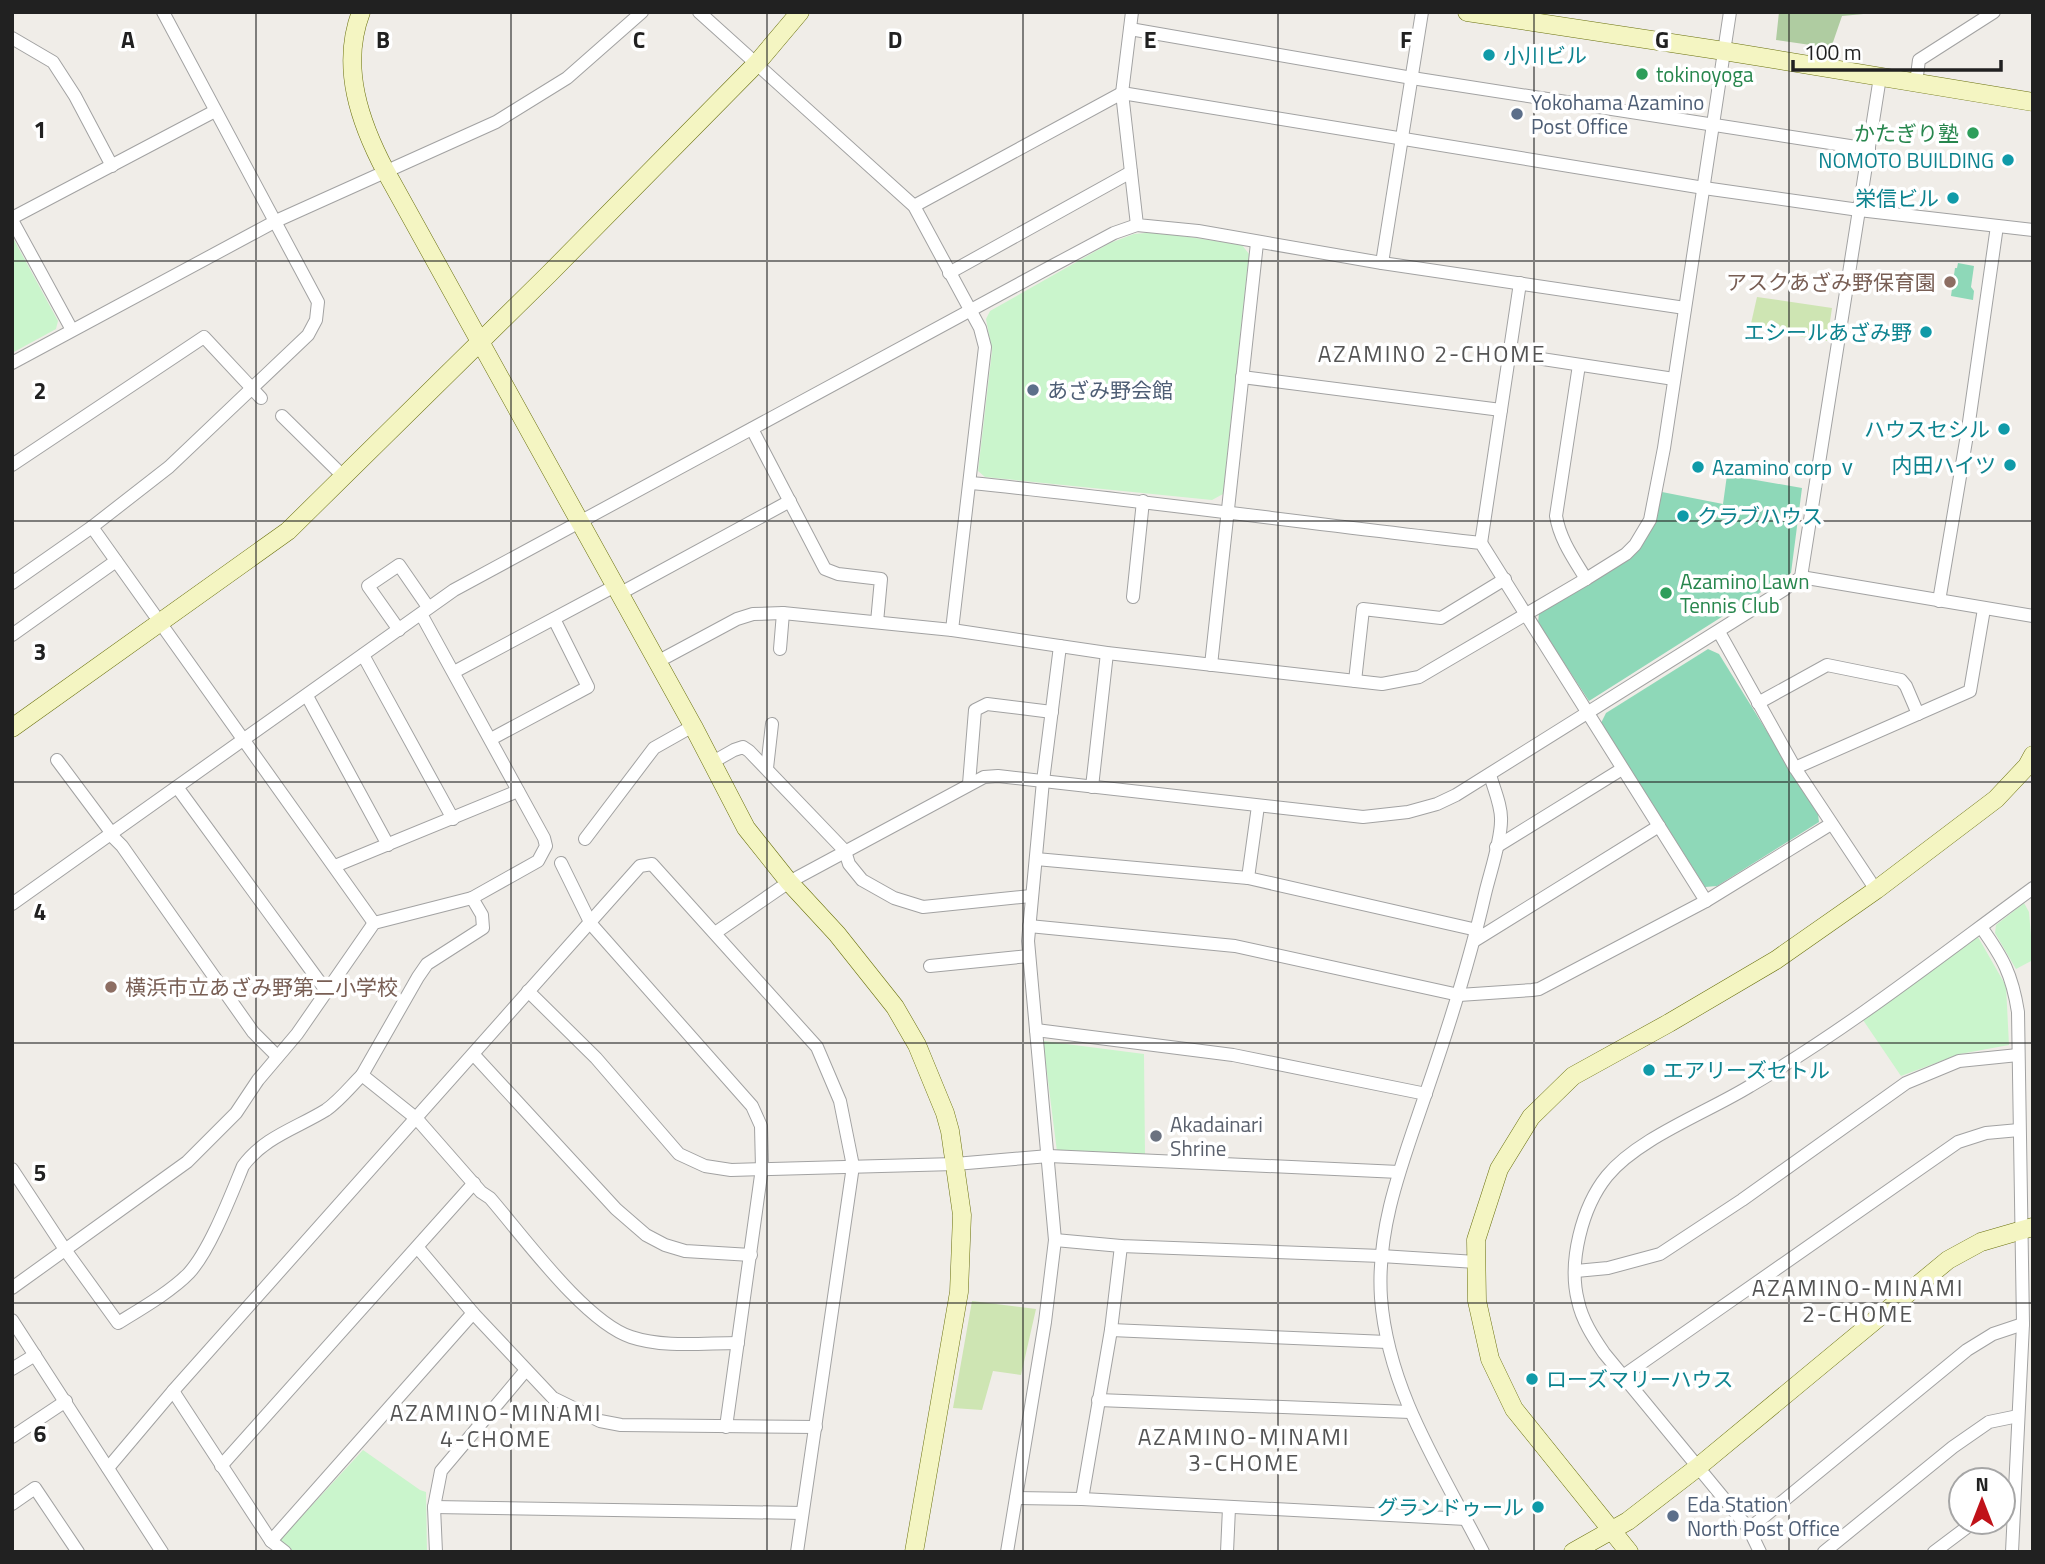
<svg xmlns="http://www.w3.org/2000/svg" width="2045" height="1564" viewBox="0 0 2045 1564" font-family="'Titillium Web','Noto Sans JP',sans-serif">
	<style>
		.grass { fill: #cee5b3 }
		.forest { fill: #afcca1 }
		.park { fill: #caf5cc }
		.pitch { fill: #8ed8b8 }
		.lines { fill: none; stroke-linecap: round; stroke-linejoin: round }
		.street-casing { stroke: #a2a2a2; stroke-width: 14 }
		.secondary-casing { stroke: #6a710f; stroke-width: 19 }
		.street { stroke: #fff; stroke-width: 12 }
		.secondary { stroke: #f4f5c2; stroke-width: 18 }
		.grid { fill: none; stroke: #212121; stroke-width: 2; stroke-opacity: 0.55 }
		.culture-dot { fill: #0f9aa8; stroke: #fff; stroke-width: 2.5 }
		.leisure-dot { fill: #2e9e5b; stroke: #fff; stroke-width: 2.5 }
		.service-dot { fill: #5c6f8a; stroke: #fff; stroke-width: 2.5 }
		.education-dot { fill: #8d6e63; stroke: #fff; stroke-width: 2.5 }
		.worship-dot { fill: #6b7280; stroke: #fff; stroke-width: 2.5 }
		.labels { text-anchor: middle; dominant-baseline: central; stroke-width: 7; stroke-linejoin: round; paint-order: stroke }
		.culture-label { font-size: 21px; fill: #0d838f; stroke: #fff; text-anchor: end }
		.leisure-label { font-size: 21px; fill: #27864d; stroke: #fff; text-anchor: start }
		.service-label { font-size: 21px; fill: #4e5e75; stroke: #fff; text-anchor: start }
		.education-label { font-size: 21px; fill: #785e54; stroke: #fff; text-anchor: end }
		.worship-label { font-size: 21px; fill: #5b616d; stroke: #fff; text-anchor: start }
		.neighbourhood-label { font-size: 23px; letter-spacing: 2px; fill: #545454; stroke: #fff }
		.grid-label { font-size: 23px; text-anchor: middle; font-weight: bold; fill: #212121; stroke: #fff; stroke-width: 7; stroke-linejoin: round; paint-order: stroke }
	</style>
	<rect width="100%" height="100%" fill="#f0ede8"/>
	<g class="grass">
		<path d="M 1757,297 L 1832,308 L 1827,341 L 1750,328 Z"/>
		<path d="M 972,1301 L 1036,1309 L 1021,1375 L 993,1371 L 982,1410 L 953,1408 Z"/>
	</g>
	<path class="forest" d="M 1779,12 L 1885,12 L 1842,16 L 1831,48 L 1776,40 Z"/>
	<g class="park">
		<path d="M 1156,232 L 1242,245 L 1249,254 L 1223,494 L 1212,500 L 985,477 L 978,471 L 992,351 L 986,319 L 990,311 L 1110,243 L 1134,234 Z"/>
		<path d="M 12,236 L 58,321 L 56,329 L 12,353 Z"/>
		<path d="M 2024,903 L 2029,912 L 2033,960 L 2016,969 L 1995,933 L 1996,925 Z"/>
		<path d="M 1978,937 L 2006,986 L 2009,1045 L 1960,1054 L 1901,1076 L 1863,1020 Z"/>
		<path d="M 1043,1041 L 1144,1054 L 1145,1155 L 1057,1152 Z"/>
		<path d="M 363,1450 L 420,1490 L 426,1492 L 427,1552 L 291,1552 L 279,1541 Z"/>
	</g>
	<g class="pitch">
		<path d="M 1958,263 L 1974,266 L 1971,287 L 1974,291 L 1973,300 L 1951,296 L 1955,268 L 1957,268 Z"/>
		<path d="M 1727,475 L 1802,488 L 1791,573 L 1589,701 L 1538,623 L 1539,613 L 1649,533 L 1662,492 L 1723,504 Z"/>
		<path d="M 1708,649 L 1719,654 L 1818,814 L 1819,822 L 1717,886 L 1705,887 L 1601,723 L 1606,713 Z"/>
	</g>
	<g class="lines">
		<g class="street-casing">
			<g id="street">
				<path d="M 699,12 L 914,206 L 980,328 L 985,347 L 952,630"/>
				<path d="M 1132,12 L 1122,93 L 1137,225 L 1198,231 L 1382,263 L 1685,308"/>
				<path d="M 1130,29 L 1412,78 L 1869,149"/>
				<path d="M 12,38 L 53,62 L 75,96 L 112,166"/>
				<path d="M 1916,83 L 1919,60 L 1994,12"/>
				<path d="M 914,206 L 1122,93 L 1704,188 L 1859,210 L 2033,230"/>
				<path d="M 12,218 L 215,111"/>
				<path d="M 12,220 L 72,330"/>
				<path d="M 1382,263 L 1422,12"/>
				<path d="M 949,273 L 1131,172"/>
				<path d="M 1509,354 L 1674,379"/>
				<path d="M 12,363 L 276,221 L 496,122 L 567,78 L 642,12"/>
				<path d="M 1579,365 L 1556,516 C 1560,540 1574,559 1586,579"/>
				<path d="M 1242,377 L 1501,410"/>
				<path d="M 282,416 L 343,476"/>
				<path d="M 752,429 L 825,569 L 838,574 L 881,579 L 877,622"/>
				<path d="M 12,465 L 204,337 L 261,398"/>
				<path d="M 971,483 C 1141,500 1311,524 1481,543 L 1706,901"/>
				<path d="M 92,527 L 374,923"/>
				<path d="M 1481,543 L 1520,283"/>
				<path d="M 1801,577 L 2033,616"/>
				<path d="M 12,583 L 92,527 L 169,467 L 308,335 L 316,320 L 318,302 L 163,12"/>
				<path d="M 619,594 L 790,501"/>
				<path d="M 1133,597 L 1143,501"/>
				<path d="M 1939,601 L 1968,429 L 1997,226"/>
				<path d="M 399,630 L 368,586 L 399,565 L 428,607"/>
				<path d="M 1719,632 L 1795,768 L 1876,890"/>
				<path d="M 12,635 L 116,561"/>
				<path d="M 780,649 L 783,613"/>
				<path d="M 363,655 L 453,819"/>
				<path d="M 657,662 L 737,619 L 753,614 L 783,613 L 952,630 L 1107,653 L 1382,684 L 1419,677 L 1586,579 L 1626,554 L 1635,545 L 1650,520 L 1664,448 L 1730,12"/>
				<path d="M 1211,665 L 1257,243"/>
				<path d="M 454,672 L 615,586"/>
				<path d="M 1355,681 L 1363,609 L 1441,618 L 1505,579"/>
				<path d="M 307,696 L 388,845"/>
				<path d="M 1758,703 L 1827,665 L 1901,680 L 1906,686 L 1918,714"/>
				<path d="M 491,739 L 588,687 L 554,619"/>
				<path d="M 57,760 L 113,835"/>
				<path d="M 711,763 L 734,750 L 743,747 L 749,751 L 845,851 L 849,864 L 862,880 L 894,898 L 923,907 L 1031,896"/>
				<path d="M 767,768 L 772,724"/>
				<path d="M 1795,768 L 1970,691 L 1984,609"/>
				<path d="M 969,784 L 975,710 L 987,704 L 1052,712"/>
				<path d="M 177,787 L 327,992"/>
				<path d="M 1092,787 L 1107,653"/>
				<path d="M 112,836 L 122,846 L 253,1032 L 277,1056"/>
				<path d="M 585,839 L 654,748 L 693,726"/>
				<path d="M 1496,847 L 1622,769"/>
				<path d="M 1036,859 L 1248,878 L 1477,930"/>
				<path d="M 561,863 L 591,924 L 752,1106 L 761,1126 L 762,1168 L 726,1427"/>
				<path d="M 335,866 L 518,791"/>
				<path d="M 1248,878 L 1258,806"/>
				<path d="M 472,898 L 482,915 L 483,928 L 427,964 L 418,977 L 362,1075 L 417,1119 L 481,1192 L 490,1198 C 523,1236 585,1322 631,1337 C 664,1348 703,1343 738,1343"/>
				<path d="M 12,904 L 454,590 L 1054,265 L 1114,233 L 1137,225"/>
				<path d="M 1029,926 L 1235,946 L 1459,995 L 1532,990 L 1539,989 L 1706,901 L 1831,824"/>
				<path d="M 1981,927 C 2003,958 2012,974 2018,1012 L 2023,1324 L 2012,1552"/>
				<path d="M 715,933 L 789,882 L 984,777 L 998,776 L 1363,817 L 1408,812 L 1437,804 L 1456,795 L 1785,589 L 1801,577 L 1880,77"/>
				<path d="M 1474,941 L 1659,826"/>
				<path d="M 930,966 L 1029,956"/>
				<path d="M 528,991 L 596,1058 L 679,1154 L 705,1166 L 731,1170 L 955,1164 L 1049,1156 L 1399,1172"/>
				<path d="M 1036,1030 L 1233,1055 L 1426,1094"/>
				<path d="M 474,1055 L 616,1209 L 646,1235 L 665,1245 L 685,1251 L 751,1255"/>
				<path d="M 12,1169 L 66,1251 L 118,1323 C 139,1310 172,1291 189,1273 C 210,1250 231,1195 243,1166 C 264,1137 297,1128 326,1110 C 339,1101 351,1086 362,1075"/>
				<path d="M 1055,1240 L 1121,1246 L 1381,1256 L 1476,1262"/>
				<path d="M 418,1248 L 473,1313 L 553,1398 L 600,1421 L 621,1425 L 816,1427"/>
				<path d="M 1576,1271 L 1608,1268 L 1660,1254 L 1742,1200 L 1906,1083 L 1959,1061 L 2018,1055"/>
				<path d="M 12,1288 L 187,1162 L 236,1113 L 258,1080 L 297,1034 L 374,923 L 472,898 L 538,861 L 546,846 L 544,838 L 421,614"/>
				<path d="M 12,1320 L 162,1552"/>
				<path d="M 1111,1330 L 1387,1342"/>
				<path d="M 12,1369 L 35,1355"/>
				<path d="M 1623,1376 L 1958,1142 L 1986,1133 L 2019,1130"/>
				<path d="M 173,1391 L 271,1541 L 285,1552"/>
				<path d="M 1098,1400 L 1410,1412"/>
				<path d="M 12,1437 L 66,1401"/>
				<path d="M 221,1466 L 474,1183"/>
				<path d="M 108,1468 L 173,1391 L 640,866 L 652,864 L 817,1047 L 840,1101 L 853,1166 L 797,1552"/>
				<path d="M 1016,1498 L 1082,1499 L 1466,1519"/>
				<path d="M 1082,1499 L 1111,1330 L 1121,1246"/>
				<path d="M 12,1504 L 35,1488 L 78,1552"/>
				<path d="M 434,1507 L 802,1513"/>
				<path d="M 1749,1529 L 1967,1350 L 1993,1334 L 2023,1324"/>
				<path d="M 271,1541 L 473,1313"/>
				<path d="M 436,1552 L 434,1507 L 441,1471 L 526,1370"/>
				<path d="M 1007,1552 L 1045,1322 L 1055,1240 L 1028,941 L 1043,781 L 1060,646"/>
				<path d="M 1227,1552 L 1229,1508"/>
				<path d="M 1483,1552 C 1441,1470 1388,1391 1381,1298 C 1376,1224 1405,1156 1428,1087 C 1450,1023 1470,960 1485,894 C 1490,873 1501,841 1501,821 C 1502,807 1494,789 1490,775"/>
				<path d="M 1760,1552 L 1749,1529 L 1604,1353 C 1593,1337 1582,1320 1578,1301 C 1568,1262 1582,1207 1607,1176 C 1638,1138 1708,1112 1750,1086 C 1849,1028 1940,956 2033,888"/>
				<path d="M 1824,1552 L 1953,1447 L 1989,1422 L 2018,1416"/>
				<path d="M 1934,1552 L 1974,1522"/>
			</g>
		</g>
		<g class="secondary-casing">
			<g id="secondary">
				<path d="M 361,12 C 340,67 360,123 386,172 L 693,726 L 746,828 L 789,882 L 837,934 L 895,1007 L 917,1045 L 945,1113 L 950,1131 L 962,1215 L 959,1292 L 914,1552"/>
				<path d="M 1467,12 L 1724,51 L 2033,102"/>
				<path d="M 12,728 L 288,531 L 549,274 L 757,63 L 800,12"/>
				<path d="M 1573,1552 L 1628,1521 L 1698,1467 L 1948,1260 L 1981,1242 L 2033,1227"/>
				<path d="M 1629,1552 L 1514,1409 L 1490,1359 L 1477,1301 L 1476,1240 L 1499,1169 L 1531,1117 L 1573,1076 L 1669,1023 L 1776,960 L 1876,890 L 1996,799 L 2027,766 L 2033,755"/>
			</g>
		</g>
		<use href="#street" class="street"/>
		<use href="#secondary" class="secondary"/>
	</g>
	<path class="grid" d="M 256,12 L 256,1552M 511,12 L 511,1552M 767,12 L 767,1552M 1023,12 L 1023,1552M 1278,12 L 1278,1552M 1534,12 L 1534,1552M 1789,12 L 1789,1552M 12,261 L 2033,261M 12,521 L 2033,521M 12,782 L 2033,782M 12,1043 L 2033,1043M 12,1303 L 2033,1303"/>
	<g class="culture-dot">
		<circle cx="1489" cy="55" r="7"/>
		<circle cx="2008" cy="160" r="7"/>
		<circle cx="1953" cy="198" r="7"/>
		<circle cx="1926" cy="332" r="7"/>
		<circle cx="2004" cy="429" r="7"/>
		<circle cx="2010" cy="465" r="7"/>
		<circle cx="1698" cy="467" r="7"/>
		<circle cx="1683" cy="516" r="7"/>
		<circle cx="1649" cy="1070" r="7"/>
		<circle cx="1532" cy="1379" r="7"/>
		<circle cx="1538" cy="1507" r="7"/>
	</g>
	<g class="leisure-dot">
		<circle cx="1642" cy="74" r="7"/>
		<circle cx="1973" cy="133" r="7"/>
		<circle cx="1666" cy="593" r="7"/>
	</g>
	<g class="service-dot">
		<circle cx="1517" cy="114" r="7"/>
		<circle cx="1033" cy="390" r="7"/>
		<circle cx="1673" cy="1516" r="7"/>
	</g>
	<g class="education-dot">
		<circle cx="1950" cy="282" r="7"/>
		<circle cx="111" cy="987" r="7"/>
	</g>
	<circle class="worship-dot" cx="1156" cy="1136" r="7"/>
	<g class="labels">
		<g class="culture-label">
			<text x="1503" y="55" text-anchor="start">小川ビル</text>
			<text x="1994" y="160">NOMOTO BUILDING</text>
			<text x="1939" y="198">栄信ビル</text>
			<text x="1912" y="332">エシールあざみ野</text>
			<text x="1990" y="429">ハウスセシル</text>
			<text x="1996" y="465">内田ハイツ</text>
			<text x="1712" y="467" text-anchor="start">Azamino corp ⅴ</text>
			<text x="1697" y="516" text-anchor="start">クラブハウス</text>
			<text x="1663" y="1070" text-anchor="start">エアリーズセトル</text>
			<text x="1546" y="1379" text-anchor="start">ローズマリーハウス</text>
			<text x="1524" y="1507">グランドゥール</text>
		</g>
		<g class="leisure-label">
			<text x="1656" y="74">tokinoyoga</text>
			<text x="1959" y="133" text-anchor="end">かたぎり塾</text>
			<text x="1680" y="581">Azamino Lawn<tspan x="1680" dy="24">Tennis Club</tspan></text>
		</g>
		<g class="service-label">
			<text x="1531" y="102">Yokohama Azamino<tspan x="1531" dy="24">Post Office</tspan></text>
			<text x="1047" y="390">あざみ野会館</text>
			<text x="1687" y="1504">Eda Station<tspan x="1687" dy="24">North Post Office</tspan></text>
		</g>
		<g class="education-label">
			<text x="1936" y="282">アスクあざみ野保育園</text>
			<text x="125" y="987" text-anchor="start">横浜市立あざみ野第二小学校</text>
		</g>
		<g class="worship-label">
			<text x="1170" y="1124">Akadainari<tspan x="1170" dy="24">Shrine</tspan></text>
		</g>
		<g class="neighbourhood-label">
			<text x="1432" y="353">AZAMINO 2-CHOME</text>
			<text x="1858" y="1287">AZAMINO-MINAMI<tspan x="1858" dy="26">2-CHOME</tspan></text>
			<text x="496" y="1412">AZAMINO-MINAMI<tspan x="496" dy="26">4-CHOME</tspan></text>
			<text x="1244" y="1436">AZAMINO-MINAMI<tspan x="1244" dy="26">3-CHOME</tspan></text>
		</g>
	</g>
	<g class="grid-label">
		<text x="128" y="48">A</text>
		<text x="383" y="48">B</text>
		<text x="639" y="48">C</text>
		<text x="895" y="48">D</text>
		<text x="1150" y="48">E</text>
		<text x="1406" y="48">F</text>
		<text x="1662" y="48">G</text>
		<text x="40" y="138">1</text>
		<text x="40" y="399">2</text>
		<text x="40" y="660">3</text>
		<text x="40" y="920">4</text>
		<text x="40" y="1181">5</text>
		<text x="40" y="1442">6</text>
	</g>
	<rect width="2045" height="1564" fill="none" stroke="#212121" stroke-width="28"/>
	<g transform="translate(1982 1501)"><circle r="33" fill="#ffffff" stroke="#a6a6a6" stroke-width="2"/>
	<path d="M0-5L12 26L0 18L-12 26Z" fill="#c01219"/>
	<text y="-10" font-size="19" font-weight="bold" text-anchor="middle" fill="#212121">N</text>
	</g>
	<path d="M1793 60v10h208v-10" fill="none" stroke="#212121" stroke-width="3.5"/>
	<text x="1804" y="60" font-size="21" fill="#212121" stroke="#ffffff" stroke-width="5" paint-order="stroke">100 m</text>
</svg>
